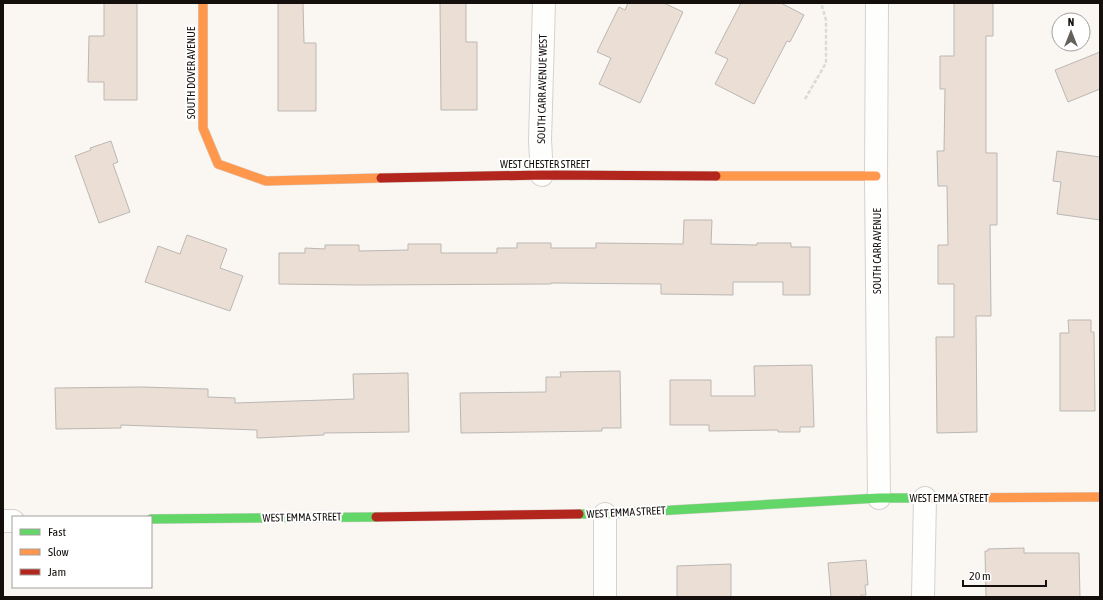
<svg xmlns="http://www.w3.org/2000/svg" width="1103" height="600" viewBox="0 0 1103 600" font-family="'Asap Condensed',sans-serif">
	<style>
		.building { fill: #ebded5; stroke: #bbb7b3 }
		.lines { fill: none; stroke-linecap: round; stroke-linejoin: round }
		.street-casing { stroke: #d6d1ce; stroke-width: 24 }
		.fast-casing { stroke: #d6d1ce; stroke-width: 10 }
		.slow-casing { stroke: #d6d1ce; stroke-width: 10 }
		.jam-casing { stroke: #d6d1ce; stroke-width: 10 }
		.path { stroke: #dbdad9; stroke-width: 2.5; stroke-dasharray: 4 2; stroke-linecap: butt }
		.street { stroke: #fefefd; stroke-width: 22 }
		.fast { stroke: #63d668; stroke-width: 9 }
		.slow { stroke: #ff974d; stroke-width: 9 }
		.jam { stroke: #b3261e; stroke-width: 9 }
		.labels { text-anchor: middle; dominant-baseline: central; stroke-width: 4; stroke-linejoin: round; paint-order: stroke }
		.street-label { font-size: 11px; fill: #140f0c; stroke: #fff }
	</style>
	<rect width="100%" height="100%" fill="#faf6f2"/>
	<g class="building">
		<path d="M 104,3 L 137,3 L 137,100 L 104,100 L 104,82 L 88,82 L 89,36 L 104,36 Z"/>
		<path d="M 278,3 L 303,3 L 304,43 L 316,43 L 316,111 L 278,111 Z"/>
		<path d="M 440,3 L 466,3 L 466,42 L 477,42 L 477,110 L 441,110 Z"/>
		<path d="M 628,3 L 664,3 L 683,12 L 640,103 L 599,84 L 611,58 L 597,52 L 619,7 L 625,10 Z"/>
		<path d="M 741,3 L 781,3 L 804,15 L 790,42 L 787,41 L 754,104 L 715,84 L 728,59 L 715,53 Z"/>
		<path d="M 954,3 L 993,3 L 993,36 L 986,36 L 986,153 L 997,153 L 997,225 L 990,225 L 991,316 L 976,316 L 977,432 L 937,433 L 936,337 L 954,337 L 954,284 L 938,284 L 938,245 L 948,245 L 947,186 L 938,186 L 937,151 L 944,151 L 945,89 L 940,89 L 940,56 L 954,56 Z"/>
		<path d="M 1100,52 L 1100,89 L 1068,102 L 1055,70 Z"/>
		<path d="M 111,141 L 118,162 L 113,164 L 130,212 L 99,223 L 75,156 L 91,150 L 90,148 Z"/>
		<path d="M 1057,151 L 1100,157 L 1100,220 L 1057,214 L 1061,182 L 1053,181 Z"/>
		<path d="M 684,220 L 712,220 L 711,244 L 757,245 L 757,243 L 791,243 L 791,247 L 810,247 L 810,295 L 783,295 L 783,282 L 733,282 L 733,295 L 661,294 L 661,284 L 551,283 L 551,284 L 358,285 L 279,284 L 279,253 L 305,253 L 305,248 L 325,249 L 325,245 L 359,245 L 359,251 L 408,250 L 408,244 L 441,244 L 441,253 L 497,253 L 497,248 L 517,248 L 517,243 L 551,243 L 551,248 L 596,248 L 596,243 L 683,244 Z"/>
		<path d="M 187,235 L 227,249 L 220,268 L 243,276 L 230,311 L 145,282 L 158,246 L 180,254 Z"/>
		<path d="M 1068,320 L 1091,320 L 1091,332 L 1094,332 L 1095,411 L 1060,411 L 1060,333 L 1069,333 Z"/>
		<path d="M 812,365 L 814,427 L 800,427 L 800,432 L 778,432 L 778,430 L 709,431 L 709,425 L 670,425 L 670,380 L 711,380 L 711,396 L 755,396 L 754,366 Z"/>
		<path d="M 620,371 L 621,428 L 602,428 L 602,431 L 461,433 L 460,393 L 546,392 L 546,377 L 561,377 L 560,372 Z"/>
		<path d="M 408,373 L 409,432 L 324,433 L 324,435 L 257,438 L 257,430 L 121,425 L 121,428 L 56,429 L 55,388 L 142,387 L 208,389 L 208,397 L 235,398 L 235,403 L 354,399 L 353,374 Z"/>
		<path d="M 1024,548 L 1024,553 L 1079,553 L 1080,597 L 986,597 L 985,551 L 988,551 L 988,549 Z"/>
		<path d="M 866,560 L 868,585 L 865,585 L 866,595 L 861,595 L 861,597 L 831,597 L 828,563 Z"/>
		<path d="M 731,564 L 731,597 L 677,597 L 677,566 Z"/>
	</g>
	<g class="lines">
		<g class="street-casing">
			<g id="street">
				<path d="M 877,3 L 876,176 L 879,498"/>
				<path d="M 542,175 L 540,140 L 544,3"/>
				<path d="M 605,514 L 605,597"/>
				<path d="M 3,521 L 13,521"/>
				<path d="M 923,597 L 925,498"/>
			</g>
		</g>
		<g class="fast-casing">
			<g id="fast">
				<path d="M 579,514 L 605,514 L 879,498 L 922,498"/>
				<path d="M 151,519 L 376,517"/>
			</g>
		</g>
		<g class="slow-casing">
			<g id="slow">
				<path d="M 203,3 L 203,128 L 218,164 L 266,181 L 381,178"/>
				<path d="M 716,176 L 876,176"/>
				<path d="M 922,498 L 1100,497"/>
			</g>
		</g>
		<g class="jam-casing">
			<g id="jam">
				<path d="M 381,178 L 542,175 L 716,176"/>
				<path d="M 376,517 L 579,514"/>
			</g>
		</g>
		<path class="path" d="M 805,99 L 826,63 L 826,20 L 821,3"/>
		<use href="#street" class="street"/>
		<use href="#fast" class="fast"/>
		<use href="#slow" class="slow"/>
		<use href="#jam" class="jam"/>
	</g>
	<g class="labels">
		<g class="street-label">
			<text transform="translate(191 73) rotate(-90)">SOUTH DOVER AVENUE</text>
			<text transform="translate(542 89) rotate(-89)">SOUTH CARR AVENUE WEST</text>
			<text x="545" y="164">WEST CHESTER STREET</text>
			<text transform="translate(877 251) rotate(-90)">SOUTH CARR AVENUE</text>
			<text x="949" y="498">WEST EMMA STREET</text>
			<text transform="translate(626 512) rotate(-3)">WEST EMMA STREET</text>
			<text transform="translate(302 517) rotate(-1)">WEST EMMA STREET</text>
		</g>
	</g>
	<rect width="1103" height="600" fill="none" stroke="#140f0c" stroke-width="8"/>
	<rect x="12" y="516" width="140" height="72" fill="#ffffff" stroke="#a19f9e"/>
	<rect x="20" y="529" width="20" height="6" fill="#63d668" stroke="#a19f9e"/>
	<text x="48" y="536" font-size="12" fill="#140f0c">Fast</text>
	<rect x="20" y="549" width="20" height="6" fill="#ff974d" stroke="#a19f9e"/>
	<text x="48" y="556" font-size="12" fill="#140f0c">Slow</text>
	<rect x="20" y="569" width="20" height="6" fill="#b3261e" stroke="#a19f9e"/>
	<text x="48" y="576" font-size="12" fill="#140f0c">Jam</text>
	<g transform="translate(1071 32)"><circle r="19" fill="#ffffff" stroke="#a19f9e"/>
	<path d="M0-3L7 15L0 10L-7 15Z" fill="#64605c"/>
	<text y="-6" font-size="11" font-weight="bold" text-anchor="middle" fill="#140f0c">N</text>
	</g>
	<path d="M963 580v6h83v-6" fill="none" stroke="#140f0c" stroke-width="2"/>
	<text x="969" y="580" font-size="12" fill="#140f0c" stroke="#ffffff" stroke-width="3" paint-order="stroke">20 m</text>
</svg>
